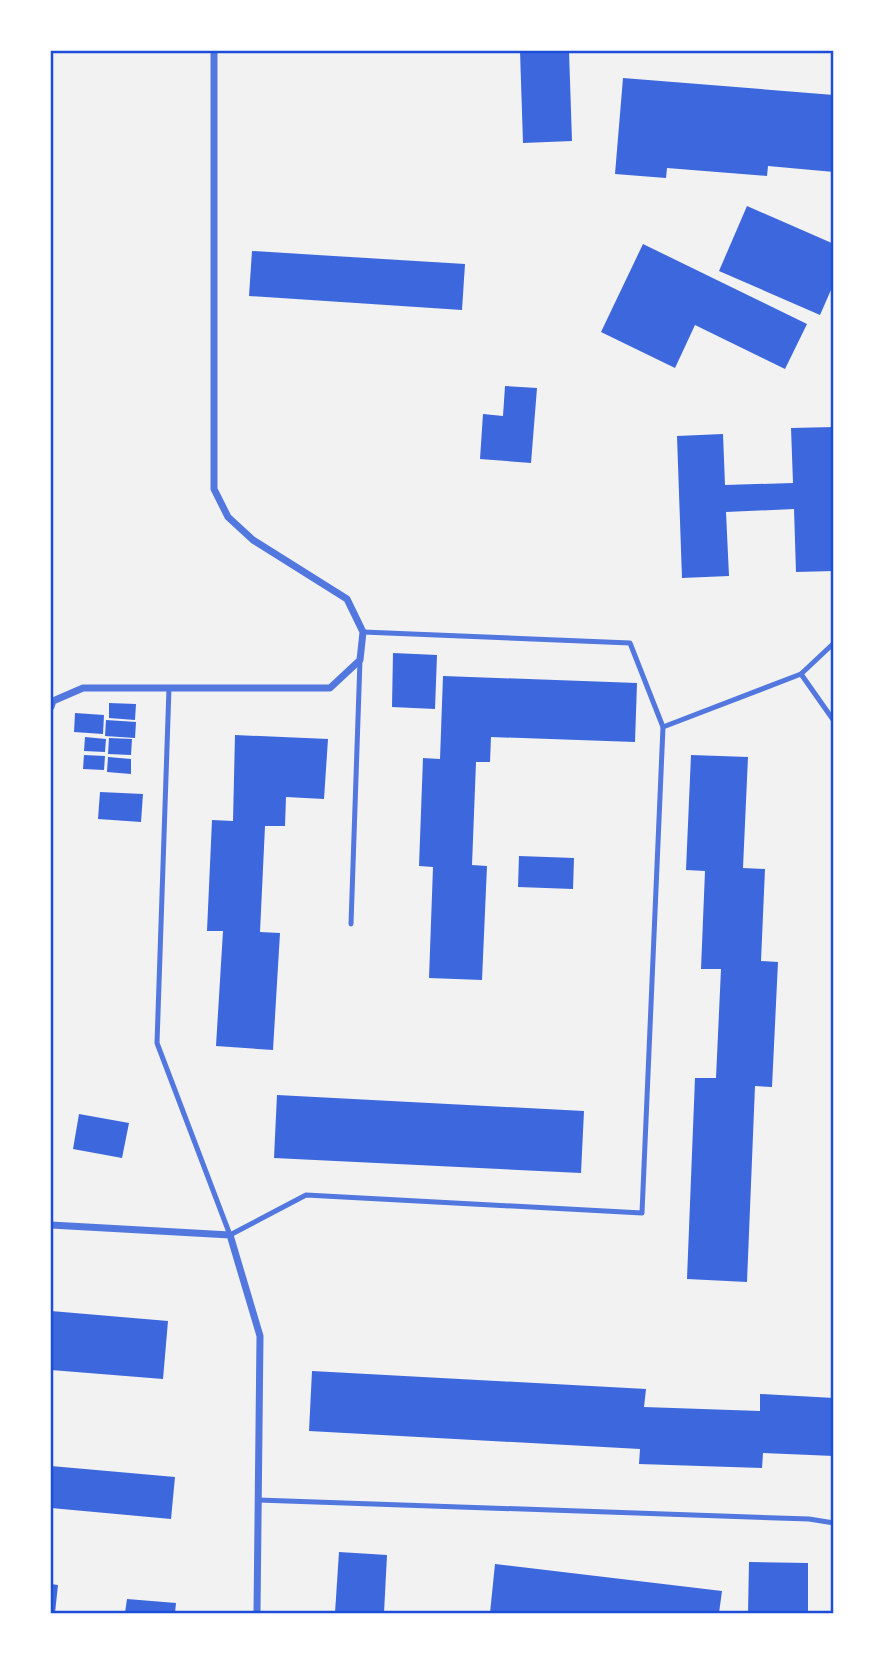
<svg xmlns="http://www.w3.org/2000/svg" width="885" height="1664" viewBox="0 0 885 1664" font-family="'DejaVu Sans',sans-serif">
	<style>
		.building { fill: #3d67dc }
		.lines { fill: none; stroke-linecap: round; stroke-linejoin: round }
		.service { stroke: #5277de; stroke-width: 5 }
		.minor { stroke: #5277de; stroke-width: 7 }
		.neatline { fill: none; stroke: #1d4ed8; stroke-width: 2.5 }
	</style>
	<rect width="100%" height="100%" fill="#f2f2f2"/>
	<g class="building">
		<path d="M 520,51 L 569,51 L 572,141 L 523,143 Z"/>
		<path d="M 623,78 L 834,95 L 834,172 L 768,166 L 767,176 L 667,168 L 666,178 L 615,174 Z"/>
		<path d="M 747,206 L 834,244 L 834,283 L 820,315 L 719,271 Z"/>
		<path d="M 643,244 L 807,324 L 785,369 L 695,325 L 675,368 L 601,332 Z"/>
		<path d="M 252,251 L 465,264 L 462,310 L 249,296 Z"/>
		<path d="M 505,386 L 537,388 L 531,463 L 480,459 L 483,414 L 503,416 Z"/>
		<path d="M 834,427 L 834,571 L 796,572 L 794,509 L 726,512 L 729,576 L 682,578 L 677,436 L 723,434 L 725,485 L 793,483 L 791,428 Z"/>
		<path d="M 393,653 L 437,655 L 435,709 L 392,707 Z"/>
		<path d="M 443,676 L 637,683 L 635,742 L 491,737 L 490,762 L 476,762 L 472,865 L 487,866 L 482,980 L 429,978 L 433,867 L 419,866 L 423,758 L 440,759 Z"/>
		<path d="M 109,703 L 136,704 L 135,720 L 109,718 Z"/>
		<path d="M 75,713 L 104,715 L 103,734 L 74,732 Z"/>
		<path d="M 106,720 L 136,722 L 135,738 L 105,736 Z"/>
		<path d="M 235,735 L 328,739 L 324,799 L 286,797 L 285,826 L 265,826 L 260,932 L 280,933 L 273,1050 L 216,1046 L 223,931 L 207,931 L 212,820 L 233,821 Z"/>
		<path d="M 85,737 L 106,739 L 105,752 L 84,751 Z"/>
		<path d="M 109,738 L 132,739 L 131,755 L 108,754 Z"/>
		<path d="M 84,755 L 105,756 L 104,770 L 83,769 Z"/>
		<path d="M 691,755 L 748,757 L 743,868 L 765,869 L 761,961 L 778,962 L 772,1087 L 755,1086 L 747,1282 L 687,1279 L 695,1078 L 716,1078 L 721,969 L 701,969 L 705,871 L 686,870 Z"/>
		<path d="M 108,757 L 131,759 L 131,774 L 107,772 Z"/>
		<path d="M 100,792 L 143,794 L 141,822 L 98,819 Z"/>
		<path d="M 519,856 L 574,858 L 573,889 L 518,887 Z"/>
		<path d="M 277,1095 L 584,1111 L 581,1173 L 274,1158 Z"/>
		<path d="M 79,1114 L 129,1123 L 122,1158 L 73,1149 Z"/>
		<path d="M 51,1311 L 168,1321 L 163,1379 L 51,1370 Z"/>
		<path d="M 312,1371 L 646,1389 L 644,1407 L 760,1411 L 760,1394 L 834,1398 L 834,1456 L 763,1453 L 762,1468 L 639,1464 L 640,1449 L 309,1431 Z"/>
		<path d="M 51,1466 L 175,1477 L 171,1519 L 51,1508 Z"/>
		<path d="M 339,1552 L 387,1555 L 384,1613 L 335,1613 Z"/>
		<path d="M 749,1562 L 808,1563 L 808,1613 L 748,1613 Z"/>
		<path d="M 495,1564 L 722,1591 L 719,1613 L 490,1613 Z"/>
		<path d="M 51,1584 L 58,1585 L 55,1613 L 51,1613 Z"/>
		<path d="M 127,1599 L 176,1603 L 175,1613 L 125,1613 Z"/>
	</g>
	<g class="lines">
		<g class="service">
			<path d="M 801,674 L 834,721"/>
			<path d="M 169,688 L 157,1043 L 230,1235 L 306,1195 L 642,1213 L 663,727 L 630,643 L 363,632"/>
			<path d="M 663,727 L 801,674 L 834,643"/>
			<path d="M 351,924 L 360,660"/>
			<path d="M 258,1500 L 809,1519 L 834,1523"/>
		</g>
		<g class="minor">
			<path d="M 51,707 L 53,701 L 83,688 L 330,688 L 360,660 L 363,632 L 347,599 L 253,540 L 228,517 L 214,489 L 214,51"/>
			<path d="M 51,1225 L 230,1235 L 260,1336 L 257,1613"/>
		</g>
	</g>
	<rect width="885" height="1664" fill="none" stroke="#ffffff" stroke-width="105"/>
	<rect x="52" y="52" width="780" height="1560" class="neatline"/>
</svg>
